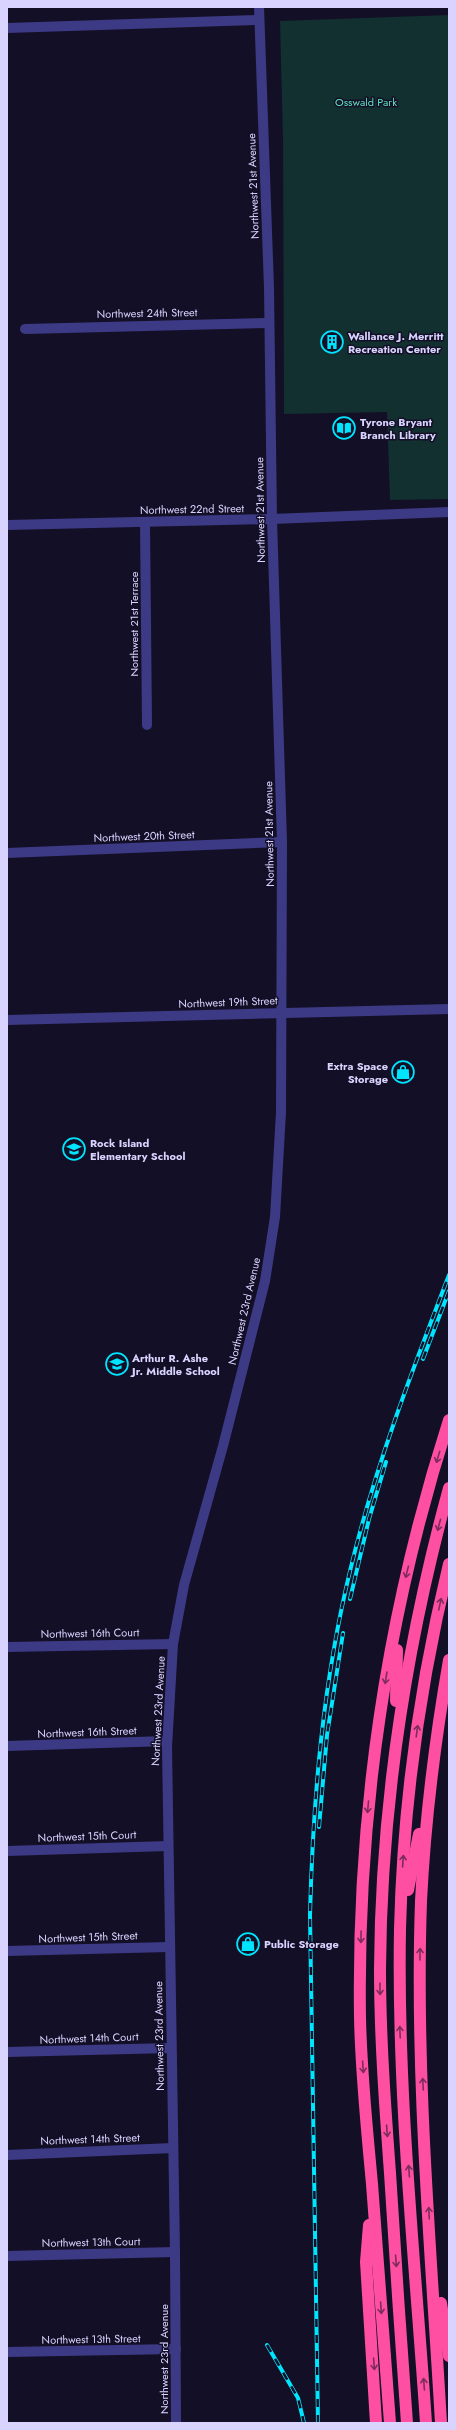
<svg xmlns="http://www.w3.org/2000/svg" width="456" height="2430" viewBox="0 0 456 2430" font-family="Jost,sans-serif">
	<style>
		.green { fill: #12302f }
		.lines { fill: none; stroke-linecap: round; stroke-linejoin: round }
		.minor { stroke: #3d3a85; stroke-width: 10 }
		.highway { stroke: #ff4fa3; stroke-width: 12 }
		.rail-casing { stroke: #00e5ff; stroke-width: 4 }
		.rail { stroke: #130f26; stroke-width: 2.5; stroke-dasharray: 8; stroke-linecap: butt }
		.oneway { stroke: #7d2c5e }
		.labels { text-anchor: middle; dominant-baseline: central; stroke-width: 3; stroke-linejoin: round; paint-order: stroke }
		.park-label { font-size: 11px; fill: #5fe0c0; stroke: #130f26 }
		.street-label { font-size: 11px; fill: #d9d4ff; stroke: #130f26 }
		.poi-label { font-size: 11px; font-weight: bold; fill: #d9d4ff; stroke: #130f26; text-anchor: start }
	</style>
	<rect width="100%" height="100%" fill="#130f26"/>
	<path class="green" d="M 449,15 L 449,499 L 390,500 L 387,412 L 284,414 L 283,140 L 280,21 Z"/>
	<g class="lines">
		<g class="minor">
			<path d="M 7,28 L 259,20"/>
			<path d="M 25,329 L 269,323"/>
			<path d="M 145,522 L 147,725"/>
			<path d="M 7,525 L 272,519 L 449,512"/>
			<path d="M 7,853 L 282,842"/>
			<path d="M 7,1020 L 449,1009"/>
			<path d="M 7,1647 L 173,1644"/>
			<path d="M 7,1746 L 167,1741"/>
			<path d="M 7,1851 L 168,1846"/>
			<path d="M 7,1951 L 169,1947"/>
			<path d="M 7,2052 L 171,2048"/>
			<path d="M 7,2155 L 173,2148"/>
			<path d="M 7,2256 L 175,2252"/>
			<path d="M 7,2352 L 176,2349"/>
			<path d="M 176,2423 L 175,2252 L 167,1747 L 173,1644 L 184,1585 L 223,1446 L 265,1281 L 275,1217 L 281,1112 L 282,842 L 272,519 L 269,288 L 259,7"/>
		</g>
		<g class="highway">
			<path d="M 396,1701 L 397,1650"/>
			<path d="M 408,1890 L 419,1834"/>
			<path d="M 369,2225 L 366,2262 L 376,2423"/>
			<path d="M 441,2303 L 449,2356"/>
			<path d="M 390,2423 C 384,2343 378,2264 372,2184 C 367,2129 361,2073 360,2017 C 357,1815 387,1613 449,1420"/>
			<path d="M 407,2423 C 401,2340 395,2256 390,2173 C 385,2105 380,2037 380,1969 C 381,1806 406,1645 449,1488"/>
			<path d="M 426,2423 C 415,2259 397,2094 400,1929 C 403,1806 420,1683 449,1564"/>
			<path d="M 441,2423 C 431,2250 415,2075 421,1901 C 425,1820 435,1740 449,1660"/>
		</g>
		<g class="rail-casing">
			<g id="rail">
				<path d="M 423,1359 L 449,1291"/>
				<path d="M 350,1599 L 369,1519 L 386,1462"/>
				<path d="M 319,1827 L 327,1735 L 343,1633"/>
				<path d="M 267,2345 L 298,2398 L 304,2423"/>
				<path d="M 318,2423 L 310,1915 C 313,1797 323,1681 351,1567 C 375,1467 412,1371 449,1275"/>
			</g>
		</g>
		<use href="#rail" class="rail"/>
	</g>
	<defs><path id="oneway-shaft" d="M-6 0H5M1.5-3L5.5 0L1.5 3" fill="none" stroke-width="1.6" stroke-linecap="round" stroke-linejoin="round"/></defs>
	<g class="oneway">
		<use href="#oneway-shaft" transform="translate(438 1457) rotate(107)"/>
		<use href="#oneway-shaft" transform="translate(439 1525) rotate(105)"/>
		<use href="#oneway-shaft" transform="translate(407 1572) rotate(104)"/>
		<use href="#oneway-shaft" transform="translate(440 1604) rotate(-78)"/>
		<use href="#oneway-shaft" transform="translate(386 1678) rotate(99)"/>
		<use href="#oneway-shaft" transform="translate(417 1731) rotate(-82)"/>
		<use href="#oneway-shaft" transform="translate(368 1807) rotate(95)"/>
		<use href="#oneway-shaft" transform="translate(403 1861) rotate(-86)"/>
		<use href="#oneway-shaft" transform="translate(361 1937) rotate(91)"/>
		<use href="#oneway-shaft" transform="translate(420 1954) rotate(-89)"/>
		<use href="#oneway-shaft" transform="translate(380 1989) rotate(89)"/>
		<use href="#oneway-shaft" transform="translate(400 2032) rotate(-92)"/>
		<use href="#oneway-shaft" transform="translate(363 2067) rotate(86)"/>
		<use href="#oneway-shaft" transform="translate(423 2084) rotate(-93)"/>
		<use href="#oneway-shaft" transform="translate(387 2131) rotate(86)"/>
		<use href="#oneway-shaft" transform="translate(409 2171) rotate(-94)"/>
		<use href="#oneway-shaft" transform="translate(429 2213) rotate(-93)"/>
		<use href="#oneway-shaft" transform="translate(396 2261) rotate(86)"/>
		<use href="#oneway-shaft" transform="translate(381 2308) rotate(86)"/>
		<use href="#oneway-shaft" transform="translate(374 2364) rotate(86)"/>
		<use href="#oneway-shaft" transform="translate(424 2384) rotate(-94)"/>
	</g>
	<defs>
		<g id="building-ring" transform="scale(1.15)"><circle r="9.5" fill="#130f26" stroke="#00e5ff" stroke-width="1.5"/><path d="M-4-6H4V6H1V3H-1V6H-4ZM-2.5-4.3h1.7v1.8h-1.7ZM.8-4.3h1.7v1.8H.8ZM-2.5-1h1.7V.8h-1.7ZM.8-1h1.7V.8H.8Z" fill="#00e5ff"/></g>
		<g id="library-ring" transform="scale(1.15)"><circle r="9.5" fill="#130f26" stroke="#00e5ff" stroke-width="1.5"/><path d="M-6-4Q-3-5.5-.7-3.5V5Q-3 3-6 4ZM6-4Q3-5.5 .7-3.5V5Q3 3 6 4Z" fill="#00e5ff"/></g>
		<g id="shop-ring" transform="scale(1.15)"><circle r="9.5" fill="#130f26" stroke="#00e5ff" stroke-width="1.5"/><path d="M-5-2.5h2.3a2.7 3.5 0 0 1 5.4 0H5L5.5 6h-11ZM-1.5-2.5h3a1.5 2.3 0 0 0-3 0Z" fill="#00e5ff"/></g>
		<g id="school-ring" transform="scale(1.15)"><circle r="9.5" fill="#130f26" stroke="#00e5ff" stroke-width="1.5"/><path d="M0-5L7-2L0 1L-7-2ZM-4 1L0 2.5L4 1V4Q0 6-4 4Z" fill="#00e5ff"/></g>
	</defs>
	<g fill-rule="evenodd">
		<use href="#building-ring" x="332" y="342"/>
		<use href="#library-ring" x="344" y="428"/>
		<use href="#shop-ring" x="403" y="1072"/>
		<use href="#school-ring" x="74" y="1149"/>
		<use href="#school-ring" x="117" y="1364"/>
		<use href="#shop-ring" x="248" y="1944"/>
	</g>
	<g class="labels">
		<g class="park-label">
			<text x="366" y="102">Osswald Park</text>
		</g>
		<g class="street-label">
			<text transform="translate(253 186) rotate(-92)">Northwest 21st Avenue</text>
			<text transform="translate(147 313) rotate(-1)">Northwest 24th Street</text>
			<text transform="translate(192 509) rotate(-1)">Northwest 22nd Street</text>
			<text transform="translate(260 510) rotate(-91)">Northwest 21st Avenue</text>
			<text transform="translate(134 624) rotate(-90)">Northwest 21st Terrace</text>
			<text transform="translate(269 834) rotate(-91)">Northwest 21st Avenue</text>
			<text transform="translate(144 836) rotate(-2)">Northwest 20th Street</text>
			<text transform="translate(228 1002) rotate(-2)">Northwest 19th Street</text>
			<text transform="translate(244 1311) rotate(-77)">Northwest 23rd Avenue</text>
			<text transform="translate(90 1633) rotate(-1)">Northwest 16th Court</text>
			<text transform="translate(158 1711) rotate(-87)">Northwest 23rd Avenue</text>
			<text transform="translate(87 1732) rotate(-2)">Northwest 16th Street</text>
			<text transform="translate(87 1836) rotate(-2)">Northwest 15th Court</text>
			<text transform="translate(88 1937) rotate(-2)">Northwest 15th Street</text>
			<text transform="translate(159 2036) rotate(-91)">Northwest 23rd Avenue</text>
			<text transform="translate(89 2038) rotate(-2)">Northwest 14th Court</text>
			<text transform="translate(90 2139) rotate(-2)">Northwest 14th Street</text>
			<text transform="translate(91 2242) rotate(-1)">Northwest 13th Court</text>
			<text transform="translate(91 2339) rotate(-1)">Northwest 13th Street</text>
			<text transform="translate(164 2359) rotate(-90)">Northwest 23rd Avenue</text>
		</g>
		<g class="poi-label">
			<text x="348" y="336">Wallance J. Merritt<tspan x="348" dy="13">Recreation Center</tspan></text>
			<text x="360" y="422">Tyrone Bryant<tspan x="360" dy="13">Branch Library</tspan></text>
			<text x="388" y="1066" text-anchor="end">Extra Space<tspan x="388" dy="13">Storage</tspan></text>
			<text x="90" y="1143">Rock Island<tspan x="90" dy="13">Elementary School</tspan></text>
			<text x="132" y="1358">Arthur R. Ashe<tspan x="132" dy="13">Jr. Middle School</tspan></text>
			<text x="264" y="1944">Public Storage</text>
		</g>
	</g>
	<rect width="456" height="2430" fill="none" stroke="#d9d4ff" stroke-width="16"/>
</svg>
